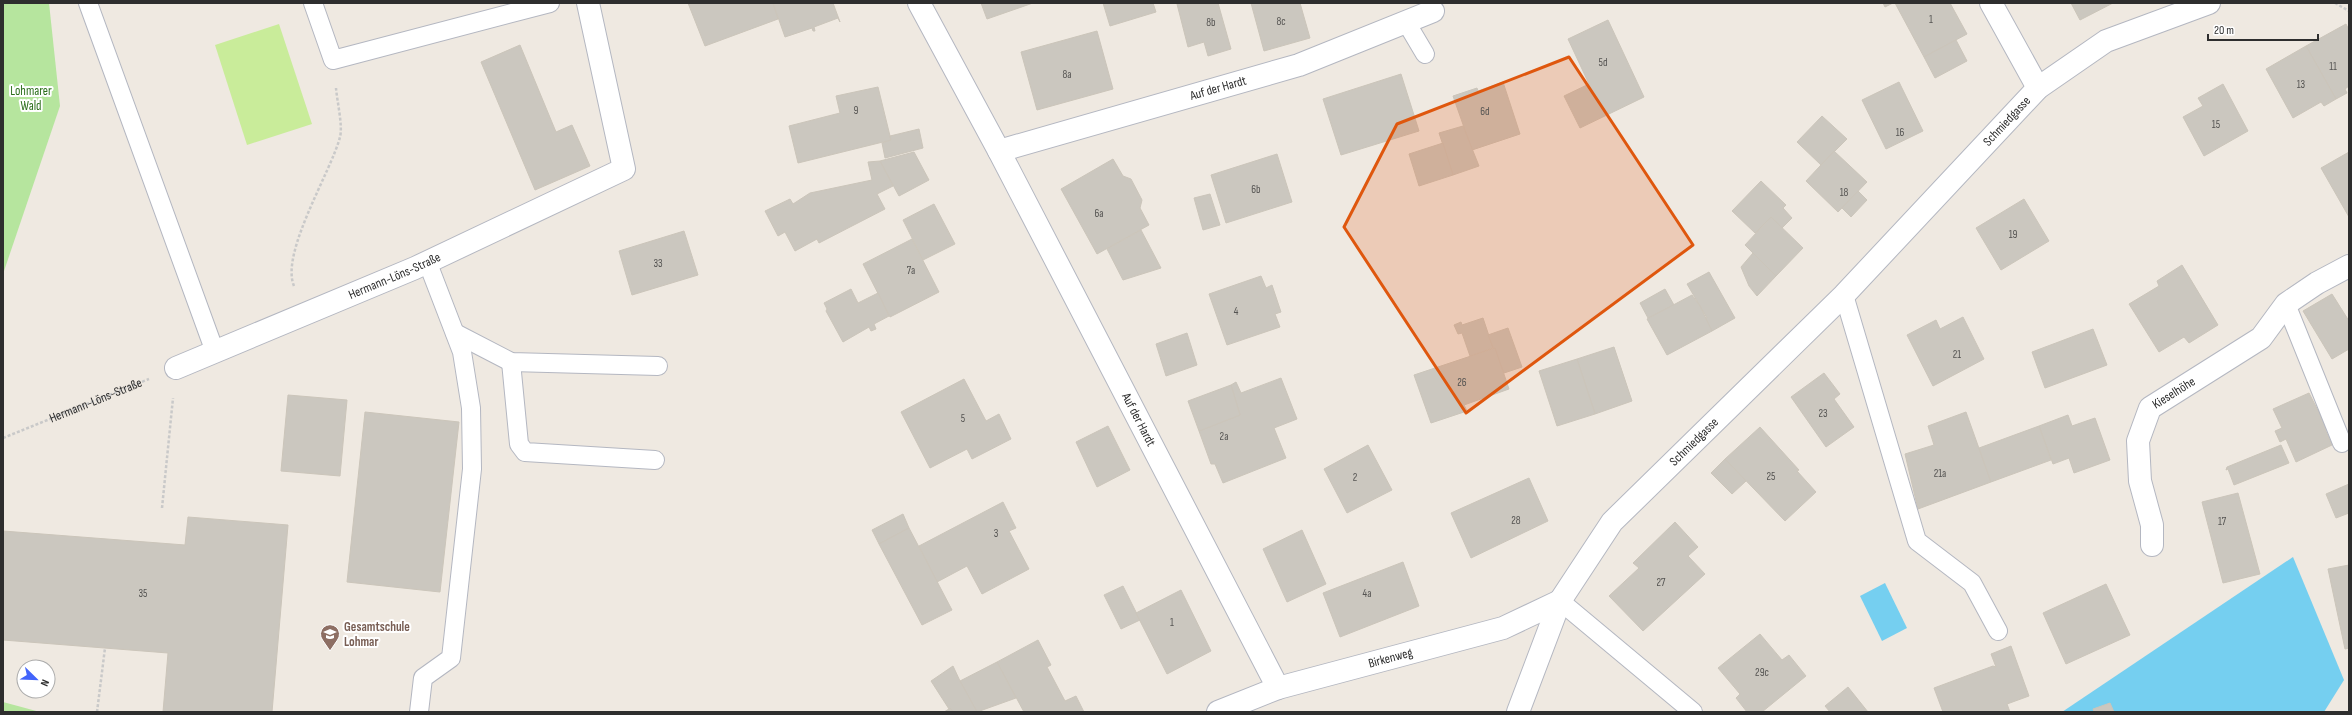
<svg xmlns="http://www.w3.org/2000/svg" width="2352" height="715" viewBox="0 0 2352 715" font-family="'Sofia Sans Condensed',sans-serif">
	<style>
		.green { fill: #b6e59e }
		.pitch { fill: #c9ec9a }
		.water { fill: #75cff0 }
		.building { fill: #cbc7bf; stroke: #cbc5ba }
		.lines { fill: none; stroke-linecap: round; stroke-linejoin: round }
		.service-casing { stroke: #b4b7c1; stroke-width: 20 }
		.minor-casing { stroke: #b4b7c1; stroke-width: 24 }
		.path { stroke: #c9c9c9; stroke-width: 2.5; stroke-dasharray: 3 2; stroke-linecap: butt }
		.service { stroke: #fff; stroke-width: 18 }
		.minor { stroke: #fff; stroke-width: 22 }
		.marked { fill: #df570e; fill-opacity: 0.2; stroke: #df570e; stroke-width: 3; stroke-linejoin: round }
		.labels { text-anchor: middle; dominant-baseline: central; stroke-width: 4; stroke-linejoin: round; paint-order: stroke }
		.number-label { font-size: 11px; fill: #555452 }
		.street-label { font-size: 13px; fill: #2e2e2e; stroke: #fff }
		.park-label { font-size: 13px; fill: #2c6e1b; stroke: #fff }
		.education-label { font-size: 13px; font-weight: bold; fill: #785e54; stroke: #fff; text-anchor: start }
	</style>
	<rect width="100%" height="100%" fill="#efe9e1"/>
	<g class="green">
		<path d="M 3,3 L 49,3 L 60,106 L 3,274 Z"/>
		<path d="M 3,702 L 40,712 L 3,712 Z"/>
	</g>
	<path class="pitch" d="M 279,24 L 312,124 L 247,145 L 215,45 Z"/>
	<g class="water">
		<path d="M 2293,557 L 2344,680 L 2324,712 L 2062,712 Z"/>
		<path d="M 1885,583 L 1907,628 L 1882,641 L 1860,596 Z"/>
	</g>
	<g class="building">
		<path d="M 688,3 L 773,3 L 778,19 L 705,46 Z"/>
		<path d="M 773,3 L 833,3 L 840,22 L 838,18 L 814,27 L 815,31 L 813,31 L 812,28 L 785,37 Z"/>
		<path d="M 981,3 L 1033,3 L 987,19 Z"/>
		<path d="M 1103,3 L 1153,3 L 1156,12 L 1110,26 Z"/>
		<path d="M 1182,3 L 1218,3 L 1231,49 L 1208,56 L 1204,42 L 1188,47 L 1177,4 Z"/>
		<path d="M 1251,3 L 1300,3 L 1310,38 L 1264,51 Z"/>
		<path d="M 1883,3 L 1893,3 L 1885,7 Z"/>
		<path d="M 1895,3 L 1950,3 L 1967,34 L 1924,57 Z"/>
		<path d="M 2071,3 L 2113,3 L 2080,20 Z"/>
		<path d="M 1608,20 L 1644,97 L 1580,128 L 1564,96 L 1589,84 L 1568,39 Z"/>
		<path d="M 2346,24 L 2349,30 L 2349,86 L 2345,89 L 2347,93 L 2336,99 L 2306,46 Z"/>
		<path d="M 1097,31 L 1113,89 L 1037,110 L 1021,52 Z"/>
		<path d="M 1956,40 L 1967,61 L 1935,78 L 1924,57 Z"/>
		<path d="M 520,45 L 556,132 L 572,125 L 590,166 L 535,190 L 481,62 Z"/>
		<path d="M 2306,46 L 2336,99 L 2324,106 L 2321,102 L 2293,118 L 2266,69 Z"/>
		<path d="M 1401,74 L 1419,131 L 1341,155 L 1323,99 Z"/>
		<path d="M 1503,82 L 1520,134 L 1472,150 L 1453,96 L 1477,88 L 1478,91 Z"/>
		<path d="M 1899,82 L 1923,131 L 1886,149 L 1862,100 Z"/>
		<path d="M 2223,84 L 2248,131 L 2204,156 L 2183,117 L 2203,106 L 2198,98 Z"/>
		<path d="M 878,87 L 891,140 L 798,163 L 789,126 L 840,113 L 836,96 Z"/>
		<path d="M 1822,116 L 1847,139 L 1821,165 L 1797,142 Z"/>
		<path d="M 1463,126 L 1479,166 L 1453,175 L 1439,133 Z"/>
		<path d="M 919,129 L 923,148 L 885,158 L 882,143 L 891,140 L 890,136 Z"/>
		<path d="M 1443,143 L 1453,175 L 1419,186 L 1409,154 Z"/>
		<path d="M 1834,151 L 1867,182 L 1838,212 L 1806,181 Z"/>
		<path d="M 914,152 L 929,180 L 899,196 L 880,161 Z"/>
		<path d="M 2349,152 L 2349,217 L 2321,168 Z"/>
		<path d="M 1277,154 L 1292,202 L 1226,223 L 1211,175 Z"/>
		<path d="M 1113,159 L 1123,176 L 1131,179 L 1142,200 L 1140,208 L 1149,225 L 1097,254 L 1061,189 Z"/>
		<path d="M 880,161 L 893,186 L 877,194 L 885,209 L 819,243 L 817,239 L 795,251 L 785,232 L 778,236 L 765,211 L 790,199 L 793,204 L 810,193 L 872,180 L 868,162 Z"/>
		<path d="M 1761,181 L 1786,205 L 1783,208 L 1792,218 L 1782,228 L 1771,217 L 1755,233 L 1732,211 Z"/>
		<path d="M 1858,191 L 1867,200 L 1851,217 L 1842,208 Z"/>
		<path d="M 1210,194 L 1220,225 L 1203,230 L 1194,198 Z"/>
		<path d="M 2024,199 L 2049,241 L 2001,270 L 1976,228 Z"/>
		<path d="M 934,204 L 955,244 L 923,260 L 903,220 Z"/>
		<path d="M 1771,217 L 1803,248 L 1776,276 L 1745,245 Z"/>
		<path d="M 1141,230 L 1161,268 L 1123,280 L 1107,249 Z"/>
		<path d="M 684,231 L 698,275 L 632,295 L 619,251 Z"/>
		<path d="M 912,239 L 939,292 L 890,317 L 863,264 Z"/>
		<path d="M 1753,253 L 1776,276 L 1757,296 L 1749,286 L 1741,267 Z"/>
		<path d="M 2182,265 L 2218,325 L 2189,343 L 2184,337 L 2159,352 L 2129,304 L 2159,286 L 2157,281 Z"/>
		<path d="M 1709,272 L 1735,318 L 1712,331 L 1705,319 L 1707,318 L 1687,284 Z"/>
		<path d="M 1261,276 L 1266,288 L 1272,285 L 1281,312 L 1275,314 L 1280,327 L 1227,345 L 1209,294 Z"/>
		<path d="M 851,289 L 858,303 L 878,293 L 889,316 L 874,324 L 876,329 L 871,331 L 869,327 L 843,342 L 826,311 L 827,309 L 824,303 Z"/>
		<path d="M 1665,289 L 1674,305 L 1648,318 L 1640,303 Z"/>
		<path d="M 2332,294 L 2349,321 L 2349,349 L 2332,359 L 2303,311 Z"/>
		<path d="M 1692,295 L 1700,306 L 1712,331 L 1667,355 L 1647,319 Z"/>
		<path d="M 1963,317 L 1984,359 L 1933,386 L 1907,335 L 1936,320 L 1940,329 Z"/>
		<path d="M 1483,318 L 1493,348 L 1470,356 L 1462,333 L 1458,334 L 1454,325 L 1461,322 L 1462,325 Z"/>
		<path d="M 1508,328 L 1522,367 L 1504,373 L 1488,335 Z"/>
		<path d="M 2093,329 L 2107,365 L 2045,388 L 2032,352 Z"/>
		<path d="M 1187,333 L 1197,365 L 1166,376 L 1156,344 Z"/>
		<path d="M 1614,347 L 1632,401 L 1595,414 L 1577,359 Z"/>
		<path d="M 1495,348 L 1509,389 L 1464,405 L 1467,411 L 1431,423 L 1414,375 Z"/>
		<path d="M 1577,359 L 1595,414 L 1557,426 L 1539,371 Z"/>
		<path d="M 1824,373 L 1840,394 L 1834,399 L 1854,427 L 1826,447 L 1791,397 Z"/>
		<path d="M 1281,378 L 1297,419 L 1274,428 L 1286,458 L 1223,483 L 1215,464 L 1211,464 L 1199,431 L 1240,415 L 1231,385 L 1236,382 L 1241,393 Z"/>
		<path d="M 964,379 L 986,421 L 999,414 L 1011,439 L 972,459 L 967,449 L 930,468 L 901,412 Z"/>
		<path d="M 1231,385 L 1240,415 L 1199,431 L 1188,401 Z"/>
		<path d="M 2309,393 L 2327,428 L 2325,429 L 2332,445 L 2296,462 L 2286,439 L 2280,442 L 2275,431 L 2282,428 L 2273,409 Z"/>
		<path d="M 288,395 L 347,400 L 340,476 L 281,471 Z"/>
		<path d="M 365,412 L 459,422 L 440,592 L 347,582 Z"/>
		<path d="M 1966,412 L 1991,482 L 1918,509 L 1905,454 L 1934,445 L 1928,426 Z"/>
		<path d="M 2068,415 L 2072,426 L 2095,418 L 2110,460 L 2074,473 L 2069,458 L 2053,464 L 2039,426 Z"/>
		<path d="M 1108,426 L 1130,470 L 1097,487 L 1076,442 Z"/>
		<path d="M 2039,426 L 2051,460 L 1991,482 L 1979,448 Z"/>
		<path d="M 1760,427 L 1799,470 L 1797,471 L 1816,492 L 1785,521 L 1725,459 Z"/>
		<path d="M 1368,445 L 1392,490 L 1347,513 L 1324,469 Z"/>
		<path d="M 2281,445 L 2289,463 L 2234,485 L 2228,469 L 2226,470 L 2227,467 Z"/>
		<path d="M 1725,459 L 1746,481 L 1732,494 L 1711,473 Z"/>
		<path d="M 1529,478 L 1548,521 L 1471,558 L 1451,513 Z"/>
		<path d="M 2349,484 L 2349,513 L 2336,518 L 2326,494 Z"/>
		<path d="M 2238,493 L 2260,574 L 2223,583 L 2202,502 Z"/>
		<path d="M 1003,502 L 1016,528 L 1009,531 L 1029,569 L 982,594 L 967,566 L 937,582 L 919,546 Z"/>
		<path d="M 903,514 L 909,528 L 879,544 L 872,530 Z"/>
		<path d="M 188,517 L 288,525 L 272,712 L 163,712 L 168,653 L 3,640 L 3,531 L 185,545 Z"/>
		<path d="M 1675,522 L 1698,547 L 1688,556 L 1705,574 L 1643,631 L 1609,596 L 1639,568 L 1633,563 Z"/>
		<path d="M 909,528 L 952,610 L 922,625 L 879,544 Z"/>
		<path d="M 1302,530 L 1326,584 L 1287,602 L 1263,549 Z"/>
		<path d="M 1403,562 L 1419,606 L 1340,637 L 1323,593 Z"/>
		<path d="M 2349,565 L 2349,648 L 2345,649 L 2328,569 Z"/>
		<path d="M 2106,584 L 2130,635 L 2066,664 L 2043,613 Z"/>
		<path d="M 1123,586 L 1140,620 L 1121,629 L 1104,595 Z"/>
		<path d="M 1181,590 L 1211,651 L 1167,674 L 1136,613 Z"/>
		<path d="M 1760,634 L 1782,660 L 1789,655 L 1806,676 L 1762,712 L 1747,712 L 1736,698 L 1740,694 L 1718,668 Z"/>
		<path d="M 1038,640 L 1051,665 L 1047,667 L 1065,701 L 1076,696 L 1084,712 L 1024,712 L 997,662 Z"/>
		<path d="M 2011,646 L 2029,696 L 2007,704 L 2010,712 L 1943,712 L 1934,688 L 1993,666 L 1996,667 L 1991,654 Z"/>
		<path d="M 997,662 L 1016,698 L 977,712 L 960,681 Z"/>
		<path d="M 953,666 L 960,681 L 977,712 L 953,712 L 950,708 L 949,709 L 931,681 Z"/>
		<path d="M 1848,687 L 1868,712 L 1830,712 L 1825,706 Z"/>
		<path d="M 2110,703 L 2114,712 L 2094,712 L 2093,709 Z"/>
		<path d="M 950,708 L 953,712 L 944,712 L 949,709 Z"/>
	</g>
	<g class="lines">
		<g class="service-casing">
			<g id="service">
				<path d="M 88,3 L 215,352"/>
				<path d="M 313,3 L 333,60 L 550,3"/>
				<path d="M 1406,22 L 1425,54"/>
				<path d="M 1844,295 L 1917,541 L 1972,583 L 1998,631"/>
				<path d="M 2286,304 L 2342,443"/>
				<path d="M 455,333 L 511,362 L 658,366"/>
				<path d="M 511,362 L 519,444 L 525,452 L 655,460"/>
				<path d="M 1560,601 L 1693,712"/>
				<path d="M 419,712 L 423,678 L 451,658 L 472,469 L 471,408 L 462,352 L 427,261"/>
			</g>
		</g>
		<g class="minor-casing">
			<g id="minor">
				<path id="s2" d="M 919,3 L 999,151 L 1278,688"/>
				<path d="M 1991,3 L 2038,88"/>
				<path id="s3" d="M 999,151 L 1299,65 L 1433,11"/>
				<path id="s4" d="M 176,368 L 415,268 L 624,169 L 588,3"/>
				<path id="s5" d="M 2152,545 L 2152,525 L 2140,481 L 2138,441 L 2150,408 L 2261,338 L 2286,304 L 2317,283 L 2349,266"/>
				<path id="s6" d="M 1218,712 L 1278,688 L 1503,628 L 1560,601"/>
				<path id="s7" d="M 1518,712 L 1560,601 L 1612,522 L 1844,295 L 2038,88 L 2106,41 L 2209,3"/>
			</g>
		</g>
		<g class="path">
			<path d="M 2335,3 L 2349,11"/>
			<path d="M 294,286 C 280,253 331,172 340,137 C 343,126 337,101 336,88"/>
			<path id="s1" d="M 3,438 L 149,379"/>
			<path d="M 162,508 L 173,398"/>
			<path d="M 97,712 L 105,648"/>
		</g>
		<use href="#service" class="service"/>
		<use href="#minor" class="minor"/>
	</g>
	<path class="marked" d="M 1569,57 L 1693,245 L 1466,413 L 1344,227 L 1397,124 Z"/>
	<defs>
		<g id="school-pin" transform="scale(1)"><path d="M0 17L-7.5 6A9.5 9.5 0 1 1 7.5 6Z" fill="#8d6e63" stroke="#fff"/><path d="M0-5L7-2L0 1L-7-2ZM-4 1L0 2.5L4 1V4Q0 6-4 4Z" fill="#fff"/></g>
	</defs>
	<g fill-rule="evenodd">
		<use href="#school-pin" x="330" y="634"/>
	</g>
	<g class="labels">
		<g class="number-label">
			<text x="1931" y="19">1</text>
			<text x="1281" y="21">8c</text>
			<text x="1211" y="22">8b</text>
			<text x="1603" y="62">5d</text>
			<text x="2333" y="66">11</text>
			<text x="1067" y="74">8a</text>
			<text x="2301" y="84">13</text>
			<text x="856" y="110">9</text>
			<text x="1485" y="111">6d</text>
			<text x="2216" y="124">15</text>
			<text x="1900" y="132">16</text>
			<text x="1256" y="189">6b</text>
			<text x="1844" y="192">18</text>
			<text x="1099" y="213">6a</text>
			<text x="2013" y="234">19</text>
			<text x="658" y="263">33</text>
			<text x="911" y="270">7a</text>
			<text x="1236" y="311">4</text>
			<text x="1957" y="354">21</text>
			<text x="1462" y="382">26</text>
			<text x="1823" y="413">23</text>
			<text x="963" y="418">5</text>
			<text x="1224" y="436">2a</text>
			<text x="1940" y="473">21a</text>
			<text x="1771" y="476">25</text>
			<text x="1355" y="477">2</text>
			<text x="1516" y="520">28</text>
			<text x="2222" y="521">17</text>
			<text x="996" y="533">3</text>
			<text x="1661" y="582">27</text>
			<text x="143" y="593">35</text>
			<text x="1367" y="593">4a</text>
			<text x="1172" y="622">1</text>
			<text x="1762" y="672">29c</text>
		</g>
		<g class="street-label">
			<text stroke="none"><textPath href="#s3" startOffset="228">Auf der Hardt</textPath></text>
			<text stroke="none"><textPath href="#s7" startOffset="776">Schmiedgasse</textPath></text>
			<text stroke="none"><textPath href="#s4" startOffset="237">Hermann-Löns-Straße</textPath></text>
			<text stroke="none"><textPath href="#s5" startOffset="169">Kieselhöhe</textPath></text>
			<text stroke="none"><textPath href="#s1" startOffset="100">Hermann-Löns-Straße</textPath></text>
			<text stroke="none"><textPath href="#s2" startOffset="471">Auf der Hardt</textPath></text>
			<text stroke="none"><textPath href="#s7" startOffset="328">Schmiedgasse</textPath></text>
			<text stroke="none"><textPath href="#s6" startOffset="181">Birkenweg</textPath></text>
		</g>
		<g class="park-label">
			<text x="31" y="91">Lohmarer<tspan x="31" dy="15">Wald</tspan></text>
		</g>
		<g class="education-label">
			<text x="344" y="627">Gesamtschule<tspan x="344" dy="15">Lohmar</tspan></text>
		</g>
	</g>
	<rect width="2352" height="715" fill="none" stroke="#2e2e2e" stroke-width="8"/>
	<g transform="translate(36 679) rotate(113)"><circle r="19" fill="#ffffff" stroke="#ababab"/>
	<path d="M0-3L7 15L0 10L-7 15Z" fill="#4264fb"/>
	<text y="-6" font-size="11" font-weight="bold" text-anchor="middle" fill="#2e2e2e">N</text>
	</g>
	<path d="M2208 34v6h110v-6" fill="none" stroke="#2e2e2e" stroke-width="2"/>
	<text x="2214" y="34" font-size="12" fill="#2e2e2e" stroke="#ffffff" stroke-width="3" paint-order="stroke">20 m</text>
</svg>
